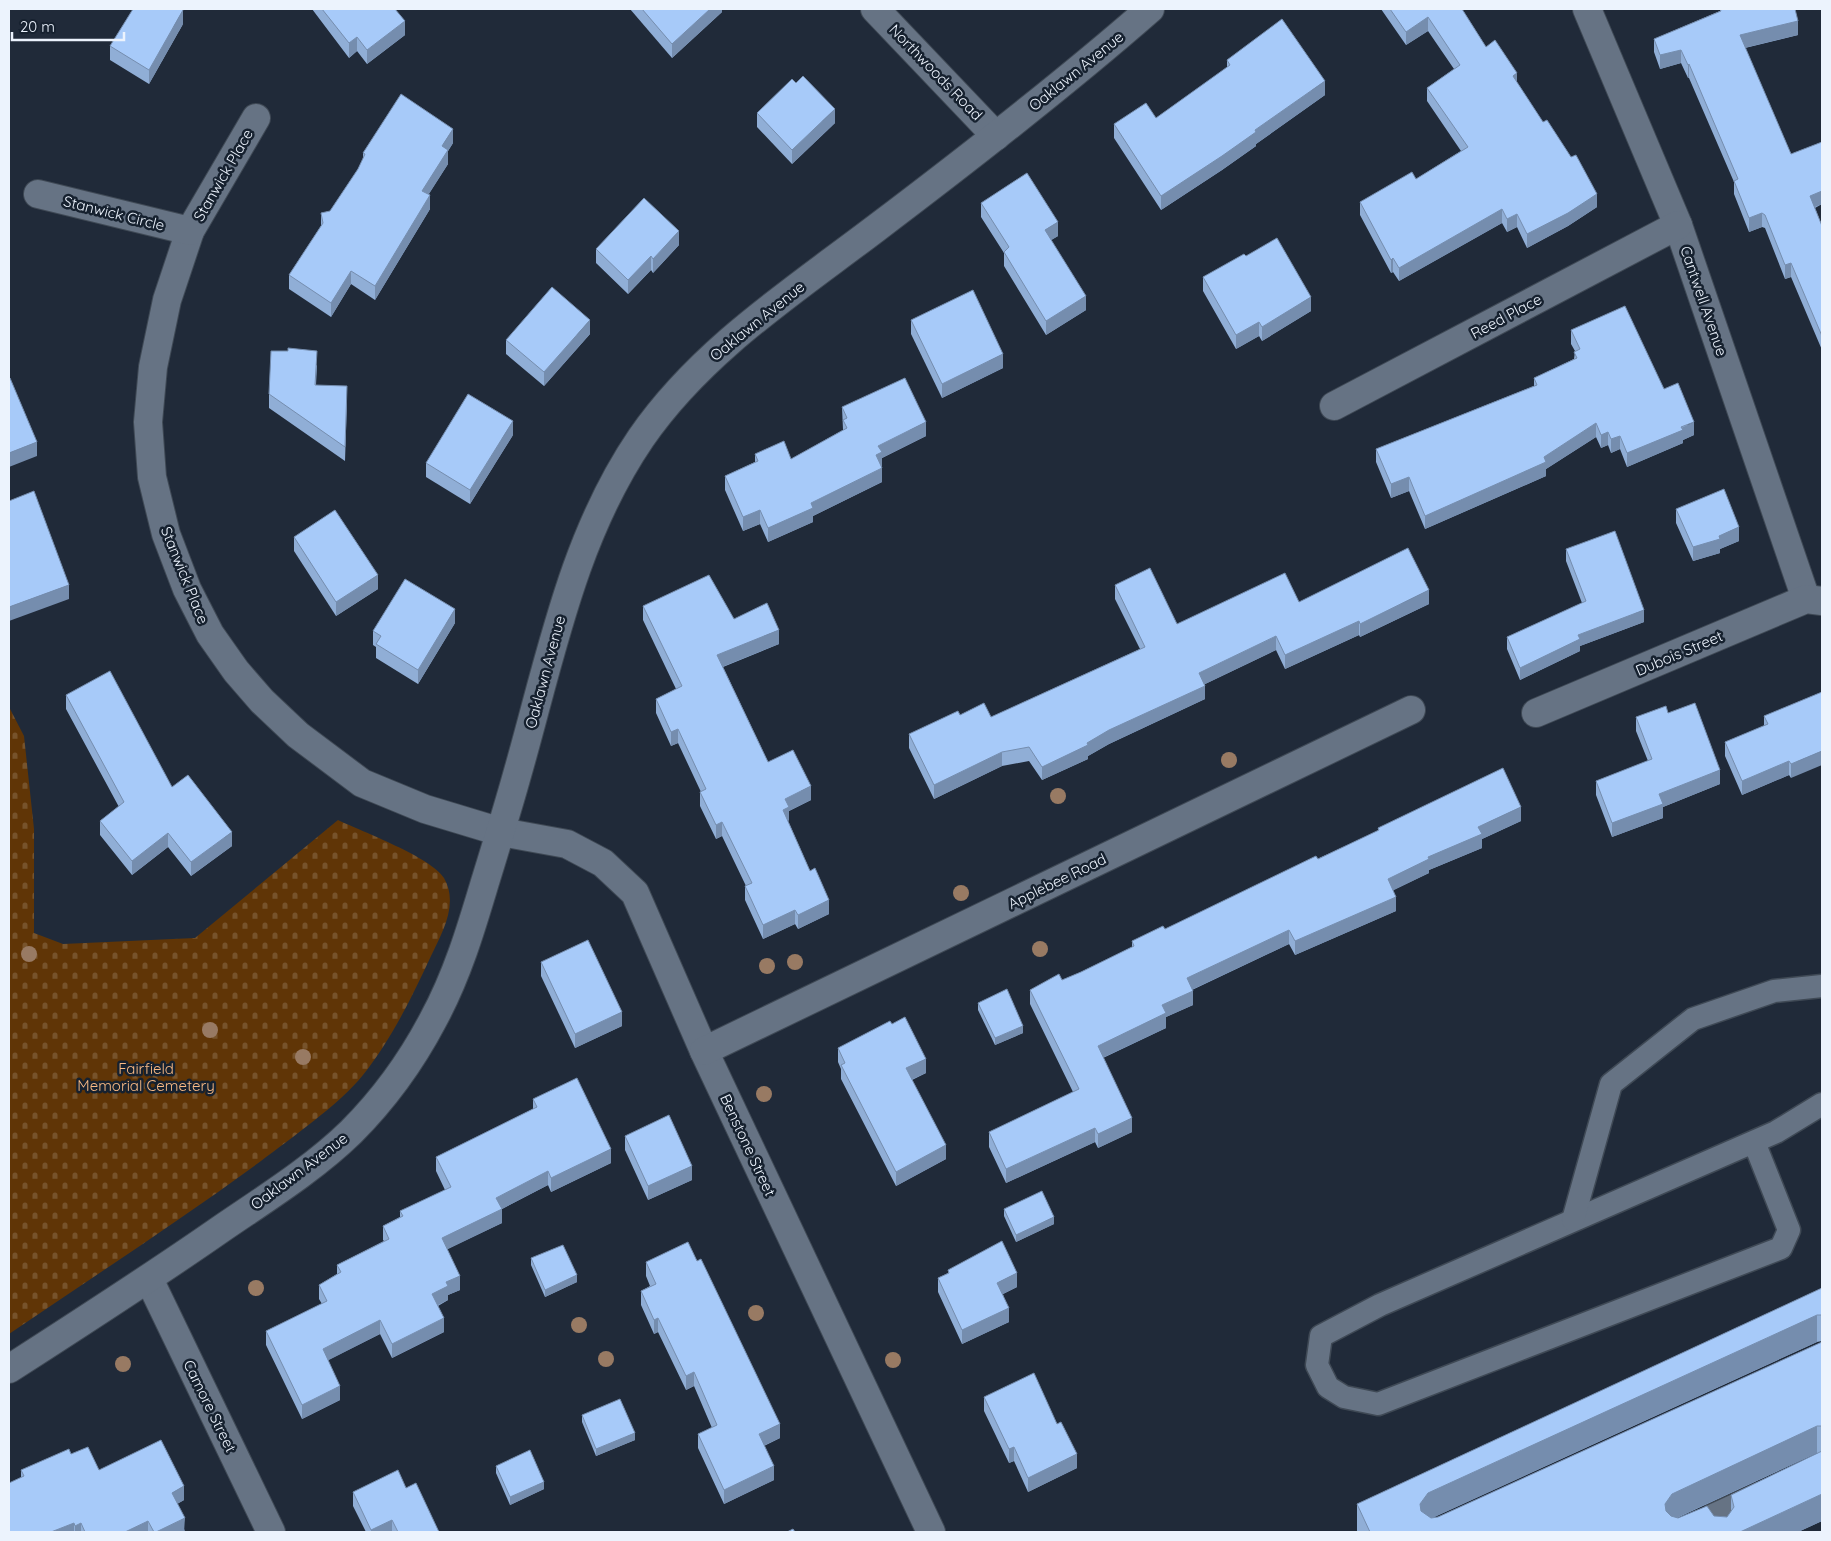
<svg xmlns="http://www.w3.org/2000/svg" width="1831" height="1541" viewBox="0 0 1831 1541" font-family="Quicksand,sans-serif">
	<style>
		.cemetery { fill: url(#cemetery-stones) }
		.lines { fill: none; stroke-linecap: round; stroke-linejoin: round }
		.service-casing { stroke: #3f4955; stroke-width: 25 }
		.minor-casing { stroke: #3f4955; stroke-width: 30 }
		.tertiary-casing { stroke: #3f4955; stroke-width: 30 }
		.service { stroke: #667384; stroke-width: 22 }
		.minor { stroke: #667384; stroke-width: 28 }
		.tertiary { stroke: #667384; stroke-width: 28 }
		.tree { fill: #987a63 }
		.wall { fill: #90aed6; fill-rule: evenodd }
		.shaded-wall { fill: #758dae }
		.building { fill: #a7caf9; stroke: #758dae }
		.labels { text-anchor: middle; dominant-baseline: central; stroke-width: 5; stroke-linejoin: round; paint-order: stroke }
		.street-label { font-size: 15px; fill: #ecf3fd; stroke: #16212f }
		.park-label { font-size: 15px; fill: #fabb85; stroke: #16212f }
	</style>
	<defs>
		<pattern id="cemetery-stones" width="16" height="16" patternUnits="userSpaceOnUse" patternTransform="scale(1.25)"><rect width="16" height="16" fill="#603506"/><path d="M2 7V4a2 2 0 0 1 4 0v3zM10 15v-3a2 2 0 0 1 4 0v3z" fill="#77532b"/></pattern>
	</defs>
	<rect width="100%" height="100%" fill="#202a39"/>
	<path class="cemetery" d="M 9,707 L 24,736 L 34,829 L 34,933 L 63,944 L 195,938 L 338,820 C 363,832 431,857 444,878 C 459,904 442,933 431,956 C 412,997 391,1040 363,1075 C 340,1104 291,1138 261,1161 C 179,1221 93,1277 9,1334 Z"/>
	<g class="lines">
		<g class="service-casing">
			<g id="service">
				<path d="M 1754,1142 L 1789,1230 L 1781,1248 L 1378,1404 L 1344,1397 L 1328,1387 L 1317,1365 L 1321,1336 L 1380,1305 L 1776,1132 L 1822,1104"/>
				<path d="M 1573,1220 L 1611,1084 L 1693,1019 L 1774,991 L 1822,986"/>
				<path d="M 1721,1532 L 1713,1515 L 1759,1494"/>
			</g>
		</g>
		<g class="minor-casing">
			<g id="minor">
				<path d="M 875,9 L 996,136"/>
				<path d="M 1587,9 L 1678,225 L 1806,599"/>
				<path d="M 256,118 L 190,231 L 167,300 L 153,367 L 148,422 L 152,477 L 166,534 L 187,589 L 210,634 L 236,671 L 262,701 L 298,735 L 362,783 L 425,809 L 501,832 L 567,844 L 603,863 L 635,893 L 704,1051 L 931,1532"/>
				<path d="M 38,194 L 190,231"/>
				<path d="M 1334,406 L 1678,225"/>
				<path d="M 1536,713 L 1806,599 L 1822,601"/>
				<path d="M 704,1051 L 1411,710"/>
				<path d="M 149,1279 L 271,1532"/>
			</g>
		</g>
		<g class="tertiary-casing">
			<path id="tertiary" d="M 9,1369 C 79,1324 149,1279 218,1231 C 263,1200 312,1170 351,1132 C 383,1100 412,1060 433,1020 C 457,976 471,929 485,882 C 496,846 507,811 517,775 C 550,660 572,539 641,438 C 701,351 792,292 875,229 C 969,158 1062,86 1150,9"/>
		</g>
		<use href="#service" class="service"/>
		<use href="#minor" class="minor"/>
		<use href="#tertiary" class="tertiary"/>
	</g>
	<g class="tree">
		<circle cx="1229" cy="760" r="8"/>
		<circle cx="1058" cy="796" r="8"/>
		<circle cx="961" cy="893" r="8"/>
		<circle cx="1040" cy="949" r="8"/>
		<circle cx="29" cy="954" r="8"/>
		<circle cx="795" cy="962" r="8"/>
		<circle cx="767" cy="966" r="8"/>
		<circle cx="210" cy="1030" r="8"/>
		<circle cx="303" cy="1057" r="8"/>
		<circle cx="764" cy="1094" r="8"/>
		<circle cx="256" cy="1288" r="8"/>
		<circle cx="756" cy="1313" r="8"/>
		<circle cx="579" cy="1325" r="8"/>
		<circle cx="606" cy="1359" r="8"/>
		<circle cx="893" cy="1360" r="8"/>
		<circle cx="123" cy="1364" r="8"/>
	</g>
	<g class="wall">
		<path d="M 312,9 L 395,9 L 405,35 L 367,64 L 357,51 L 349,58 Z"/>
		<path d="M 630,9 L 722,9 L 722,12 L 672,58 Z"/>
		<path d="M 1381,9 L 1462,9 L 1486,47 L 1517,83 L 1597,207 L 1568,226 L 1527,248 L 1517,227 L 1507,232 L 1502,223 L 1399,281 L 1393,272 L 1391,273 L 1360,215 L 1360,202 L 1416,179 L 1461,151 L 1427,101 L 1427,88 L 1454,69 L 1428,31 L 1406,45 Z"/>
		<path d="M 1720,9 L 1795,9 L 1798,35 L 1745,48 L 1791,154 L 1822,142 L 1822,204 L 1815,208 L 1822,226 L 1822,350 L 1791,277 L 1785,279 L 1765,228 L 1762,227 L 1749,232 L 1734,194 L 1734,182 L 1689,78 L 1688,78 L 1681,63 L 1660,69 L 1654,52 L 1654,39 L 1720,11 Z"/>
		<path d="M 183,24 L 149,84 L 110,60 L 110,46 Z"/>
		<path d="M 1227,60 L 1325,95 L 1256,144 L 1256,146 L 1222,170 L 1161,210 L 1114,138 L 1114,124 L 1156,118 L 1227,68 Z"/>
		<path d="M 757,113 L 835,123 L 792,164 L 757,127 Z"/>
		<path d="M 453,143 L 448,151 L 448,164 L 428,195 L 430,209 L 375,300 L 351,284 L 331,317 L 289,289 L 289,275 L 321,226 L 321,213 L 330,211 L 358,169 L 363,159 L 363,153 Z"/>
		<path d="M 981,203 L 1058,236 L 1051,240 L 1086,310 L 1046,335 L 1004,266 L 1004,253 L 981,217 Z"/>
		<path d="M 679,245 L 653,273 L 651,270 L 628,294 L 596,263 L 596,249 Z"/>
		<path d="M 1246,256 L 1311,311 L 1262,341 L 1259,336 L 1236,349 L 1203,291 L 1203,277 Z"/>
		<path d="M 911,320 L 1003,368 L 942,398 L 911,334 Z"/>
		<path d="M 1571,330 L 1664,389 L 1694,435 L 1683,440 L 1683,443 L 1627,467 L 1620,449 L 1611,453 L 1608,445 L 1601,448 L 1596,437 L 1546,469 L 1546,476 L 1425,529 L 1409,491 L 1391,498 L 1376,462 L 1376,449 L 1534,386 L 1534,378 L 1574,359 L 1575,351 L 1571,344 Z"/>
		<path d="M 590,334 L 544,386 L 506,354 L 506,340 Z"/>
		<path d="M 317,365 L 316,385 L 347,400 L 345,461 L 269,408 L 269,394 Z"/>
		<path d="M 842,407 L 926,436 L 882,458 L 881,467 L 882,482 L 813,516 L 813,522 L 768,542 L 760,524 L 743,531 L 725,490 L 725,476 L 755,462 L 755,454 L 791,459 L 843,430 Z"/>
		<path d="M 513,435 L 470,504 L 426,477 L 426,463 Z"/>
		<path d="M 1676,509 L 1739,541 L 1720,549 L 1720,553 L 1693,561 L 1676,523 Z"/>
		<path d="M 294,537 L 378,589 L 336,616 L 294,551 Z"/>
		<path d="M 1566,549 L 1644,622 L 1580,646 L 1580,651 L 1520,680 L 1507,649 L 1507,637 L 1582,603 L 1566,561 Z"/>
		<path d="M 1115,585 L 1177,624 L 1299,602 L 1429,604 L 1360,637 L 1359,635 L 1285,669 L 1276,650 L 1205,684 L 1205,699 L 1109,744 L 1088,756 L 1088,759 L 1042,780 L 1029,761 L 1002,766 L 934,799 L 909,748 L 909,734 L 960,715 L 991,717 L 1140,649 L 1115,599 Z"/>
		<path d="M 643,606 L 734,619 L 779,644 L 723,667 L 768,762 L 811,800 L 789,811 L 789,820 L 788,821 L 829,914 L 798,929 L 795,924 L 763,939 L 745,900 L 745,886 L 746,886 L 722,836 L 716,839 L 700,806 L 700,792 L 701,792 L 678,743 L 671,746 L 656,713 L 656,699 L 676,689 L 643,620 Z"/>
		<path d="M 455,623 L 418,684 L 376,658 L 376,647 L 373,645 L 373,631 Z"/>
		<path d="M 1822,692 L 1791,778 L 1789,775 L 1742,795 L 1725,756 L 1725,742 L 1764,726 L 1764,716 Z"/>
		<path d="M 66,695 L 172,787 L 232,846 L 191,876 L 168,847 L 132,875 L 100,835 L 100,821 L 119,807 L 66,709 Z"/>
		<path d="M 1668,713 L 1720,784 L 1663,807 L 1663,818 L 1612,837 L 1596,795 L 1596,781 L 1648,761 L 1636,731 L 1636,717 Z"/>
		<path d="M 1521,821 L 1482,839 L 1482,848 L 1429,870 L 1429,873 L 1393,890 L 1396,911 L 1295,955 L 1289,944 L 1192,990 L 1193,1005 L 1166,1017 L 1166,1028 L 1103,1058 L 1132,1132 L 1098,1148 L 1095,1142 L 1006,1183 L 989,1147 L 989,1132 L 1073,1092 L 1030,1004 L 1030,990 L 1062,980 L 1081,972 L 1132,947 L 1132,941 L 1165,929 L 1378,831 L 1378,828 Z"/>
		<path d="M 541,962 L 622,1026 L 575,1048 L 541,976 Z"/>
		<path d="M 978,1003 L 1023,1033 L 995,1045 L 978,1010 Z"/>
		<path d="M 892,1024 L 926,1073 L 912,1080 L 946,1159 L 896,1186 L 841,1079 L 841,1069 L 838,1062 L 838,1048 Z"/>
		<path d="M 533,1099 L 611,1163 L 551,1192 L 548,1185 L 502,1209 L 502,1223 L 447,1249 L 460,1290 L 448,1295 L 448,1300 L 438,1306 L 444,1332 L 392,1358 L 380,1334 L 328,1360 L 340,1400 L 302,1419 L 266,1345 L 266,1331 L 322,1304 L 319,1299 L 319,1285 L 337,1274 L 337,1265 L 384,1241 L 383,1240 L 383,1226 L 400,1217 L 400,1211 L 445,1190 L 436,1171 L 436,1157 L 533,1109 Z"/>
		<path d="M 625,1136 L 692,1180 L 648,1200 L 625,1150 Z"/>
		<path d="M 1004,1209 L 1054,1224 L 1016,1242 L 1004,1216 Z"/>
		<path d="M 531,1258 L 577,1282 L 545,1297 L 531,1265 Z"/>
		<path d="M 646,1262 L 780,1438 L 764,1446 L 774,1480 L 724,1504 L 698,1448 L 698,1434 L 712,1428 L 694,1386 L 686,1390 L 658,1332 L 654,1334 L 641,1305 L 641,1291 L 650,1286 L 646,1276 Z"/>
		<path d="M 948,1270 L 1017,1287 L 1003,1294 L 1009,1322 L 962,1344 L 938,1292 L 938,1278 L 948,1273 Z"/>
		<path d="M 1822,1288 L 1822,1341 L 1817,1342 L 1432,1518 L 1438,1517 L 1822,1342 L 1822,1521 L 1798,1532 L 1357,1532 L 1357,1504 ZM 1817,1453 L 1819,1453 L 1731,1495 L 1731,1512 L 1727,1517 L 1714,1516 L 1677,1518 Z"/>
		<path d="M 984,1397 L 1077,1468 L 1028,1492 L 1014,1461 L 1009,1463 L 984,1411 Z"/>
		<path d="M 582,1415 L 635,1440 L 596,1456 L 582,1422 Z"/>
		<path d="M 71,1454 L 99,1470 L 184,1500 L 177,1504 L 185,1532 L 9,1532 L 21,1478 L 21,1470 Z"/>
		<path d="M 496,1466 L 544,1489 L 510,1505 L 496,1473 Z"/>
		<path d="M 406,1488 L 439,1532 L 366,1532 L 353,1506 L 353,1492 Z"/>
	</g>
	<g class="shaded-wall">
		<path d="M 710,9 L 722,9 L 722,12 L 672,58 L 672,44 Z"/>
		<path d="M 183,10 L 183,24 L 149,84 L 149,70 Z"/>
		<path d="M 1428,17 L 1428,31 L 1406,45 L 1406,32 Z"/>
		<path d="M 405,21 L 405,35 L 367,64 L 367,50 Z"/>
		<path d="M 1798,21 L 1798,35 L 1740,49 L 1740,35 Z"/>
		<path d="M 357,37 L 357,51 L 349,58 L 349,43 Z"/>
		<path d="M 1681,50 L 1681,63 L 1660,69 L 1660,55 Z"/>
		<path d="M 1689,64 L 1689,78 L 1688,78 L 1688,65 Z"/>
		<path d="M 1517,73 L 1517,86 L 1513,76 Z"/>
		<path d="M 1325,81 L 1325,95 L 1256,144 L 1256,146 L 1222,170 L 1161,210 L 1161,196 Z"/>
		<path d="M 835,109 L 835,123 L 792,164 L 792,150 Z"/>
		<path d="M 453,129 L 453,143 L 448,151 L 448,164 L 422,205 L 422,191 L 442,146 Z"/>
		<path d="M 1822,191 L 1822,204 L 1810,209 L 1810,196 Z"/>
		<path d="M 1597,194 L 1597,207 L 1568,226 L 1527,248 L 1527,234 Z"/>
		<path d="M 430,195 L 430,209 L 375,300 L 375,286 Z"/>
		<path d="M 1502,209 L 1502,223 L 1399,281 L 1399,268 Z"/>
		<path d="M 1762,213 L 1762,227 L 1749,232 L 1749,218 Z"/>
		<path d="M 1517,214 L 1517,227 L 1507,232 L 1507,219 Z"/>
		<path d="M 1058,222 L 1058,236 L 1045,244 L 1045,230 Z"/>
		<path d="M 679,231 L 679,245 L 653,273 L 653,259 Z"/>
		<path d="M 651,256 L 651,270 L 628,294 L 628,280 Z"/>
		<path d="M 1393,258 L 1393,272 L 1391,273 L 1391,260 Z"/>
		<path d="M 1791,263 L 1791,277 L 1785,279 L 1785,265 Z"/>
		<path d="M 351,271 L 351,284 L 331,317 L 331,303 Z"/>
		<path d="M 1086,296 L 1086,310 L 1046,335 L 1046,321 Z"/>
		<path d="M 1311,297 L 1311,311 L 1262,341 L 1262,327 Z"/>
		<path d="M 590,320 L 590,334 L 544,386 L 544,372 Z"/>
		<path d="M 1259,322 L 1259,336 L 1236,349 L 1236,335 Z"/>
		<path d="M 1003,354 L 1003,368 L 942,398 L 942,384 Z"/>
		<path d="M 513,421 L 513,435 L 470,504 L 470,490 Z"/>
		<path d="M 926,422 L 926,436 L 882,458 L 882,466 L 876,469 L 876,455 L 878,446 Z"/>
		<path d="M 1694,422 L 1694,435 L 1683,440 L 1683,443 L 1627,467 L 1627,453 Z"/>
		<path d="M 1596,423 L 1596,437 L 1546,469 L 1546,476 L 1425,529 L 1425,516 L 1544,457 Z"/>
		<path d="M 1608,432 L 1608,445 L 1601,448 L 1601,435 Z"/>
		<path d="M 1620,436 L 1620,449 L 1611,453 L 1611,439 Z"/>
		<path d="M 37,442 L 37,456 L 9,467 L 9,453 Z"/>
		<path d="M 882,468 L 882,482 L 813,516 L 813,522 L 768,542 L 768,528 L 811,503 Z"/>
		<path d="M 1409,477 L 1409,491 L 1391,498 L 1391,484 Z"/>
		<path d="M 760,510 L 760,524 L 743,531 L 743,517 Z"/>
		<path d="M 1739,527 L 1739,541 L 1720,549 L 1720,553 L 1693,561 L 1693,547 Z"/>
		<path d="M 378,575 L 378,589 L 336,616 L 336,602 Z"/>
		<path d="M 69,585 L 69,599 L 9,621 L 9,607 Z"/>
		<path d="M 1429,590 L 1429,604 L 1360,637 L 1360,624 Z"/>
		<path d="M 455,609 L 455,623 L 418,684 L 418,670 Z"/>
		<path d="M 1644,610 L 1644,622 L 1580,646 L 1580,651 L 1520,680 L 1520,668 L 1578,635 Z"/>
		<path d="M 1359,621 L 1359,635 L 1285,669 L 1285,655 Z"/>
		<path d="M 779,630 L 779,644 L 717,669 L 717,655 Z"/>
		<path d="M 1276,636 L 1276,650 L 1199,687 L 1199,673 Z"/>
		<path d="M 1205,686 L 1205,699 L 1109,744 L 1088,756 L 1088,759 L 1042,780 L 1042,767 L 1109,730 Z"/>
		<path d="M 678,729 L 678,743 L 671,746 L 671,732 Z"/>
		<path d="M 1822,751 L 1822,765 L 1791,778 L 1791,764 Z"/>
		<path d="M 1002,752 L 1002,766 L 934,799 L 934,785 Z"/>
		<path d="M 1789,761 L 1789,775 L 1742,795 L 1742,781 Z"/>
		<path d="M 1720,770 L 1720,784 L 1663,807 L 1663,818 L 1612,837 L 1612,823 L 1659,794 Z"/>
		<path d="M 811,786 L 811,800 L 789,811 L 789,820 L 783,824 L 783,810 L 785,799 Z"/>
		<path d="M 1521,807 L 1521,821 L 1482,839 L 1482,848 L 1429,870 L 1429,873 L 1388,893 L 1388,879 L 1428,857 L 1478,827 Z"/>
		<path d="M 722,822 L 722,836 L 716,839 L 716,825 Z"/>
		<path d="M 232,832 L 232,846 L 191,876 L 191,862 Z"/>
		<path d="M 168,833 L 168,847 L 132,875 L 132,861 Z"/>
		<path d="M 1396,897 L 1396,911 L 1295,955 L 1295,941 Z"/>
		<path d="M 829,900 L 829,914 L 798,929 L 798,915 Z"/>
		<path d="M 795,910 L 795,924 L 763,939 L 763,925 Z"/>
		<path d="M 1289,930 L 1289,944 L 1187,992 L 1187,978 Z"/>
		<path d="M 1193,991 L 1193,1005 L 1166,1017 L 1166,1028 L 1098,1060 L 1098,1046 L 1162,1005 Z"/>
		<path d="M 622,1012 L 622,1026 L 575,1048 L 575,1034 Z"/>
		<path d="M 1023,1026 L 1023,1033 L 995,1045 L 995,1038 Z"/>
		<path d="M 926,1059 L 926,1073 L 906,1082 L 906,1068 Z"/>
		<path d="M 1132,1118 L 1132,1132 L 1098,1148 L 1098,1134 Z"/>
		<path d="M 1095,1128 L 1095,1142 L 1006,1183 L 1006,1169 Z"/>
		<path d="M 946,1145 L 946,1159 L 896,1186 L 896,1172 Z"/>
		<path d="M 611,1149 L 611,1163 L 551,1192 L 551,1178 Z"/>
		<path d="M 692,1166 L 692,1180 L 648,1200 L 648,1186 Z"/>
		<path d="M 548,1171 L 548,1185 L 502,1209 L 502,1223 L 442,1252 L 442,1238 L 496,1198 Z"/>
		<path d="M 1054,1217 L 1054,1224 L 1016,1242 L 1016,1235 Z"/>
		<path d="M 1017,1273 L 1017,1287 L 997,1297 L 997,1283 Z"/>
		<path d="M 577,1275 L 577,1282 L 545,1297 L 545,1290 Z"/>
		<path d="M 460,1276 L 460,1290 L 448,1295 L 448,1300 L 432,1308 L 432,1294 L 446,1282 Z"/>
		<path d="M 1009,1308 L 1009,1322 L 962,1344 L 962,1330 Z"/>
		<path d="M 1817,1315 L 1817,1342 L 1428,1520 L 1420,1530 L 1420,1504 L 1428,1493 Z"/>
		<path d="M 444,1318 L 444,1332 L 392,1358 L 392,1344 Z"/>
		<path d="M 658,1318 L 658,1332 L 654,1334 L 654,1320 Z"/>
		<path d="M 380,1320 L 380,1334 L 323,1363 L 323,1349 Z"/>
		<path d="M 694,1372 L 694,1386 L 686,1390 L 686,1376 Z"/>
		<path d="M 340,1386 L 340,1400 L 302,1419 L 302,1405 Z"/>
		<path d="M 780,1424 L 780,1438 L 759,1448 L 759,1434 Z"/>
		<path d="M 1817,1426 L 1817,1453 L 1672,1520 L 1665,1531 L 1665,1504 L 1672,1494 Z"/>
		<path d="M 635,1433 L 635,1440 L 596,1456 L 596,1449 Z"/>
		<path d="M 1014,1447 L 1014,1461 L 1009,1463 L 1009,1449 Z"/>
		<path d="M 1077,1454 L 1077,1468 L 1028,1492 L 1028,1478 Z"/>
		<path d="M 774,1466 L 774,1480 L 724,1504 L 724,1490 Z"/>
		<path d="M 544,1482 L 544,1489 L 510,1505 L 510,1497 Z"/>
		<path d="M 184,1486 L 184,1500 L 172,1507 L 172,1493 Z"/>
		<path d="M 1822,1494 L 1822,1521 L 1798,1532 L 1740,1532 Z"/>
		<path d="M 185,1518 L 184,1532 L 156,1532 Z"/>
		<path d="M 392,1520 L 392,1532 L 371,1532 L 371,1530 Z"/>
		<path d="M 148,1521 L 148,1532 L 125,1532 Z"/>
		<path d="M 74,1523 L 74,1532 L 51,1532 Z"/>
		<path d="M 81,1523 L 81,1532 L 75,1532 L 75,1526 Z"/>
	</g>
	<g class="building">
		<path d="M 133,9 L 182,9 L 183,10 L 149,70 L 110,46 Z"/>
		<path d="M 322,9 L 395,9 L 405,21 L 367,50 L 357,37 L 349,43 Z"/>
		<path d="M 642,9 L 710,9 L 672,44 Z"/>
		<path d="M 1390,9 L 1462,9 L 1486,47 L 1495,40 L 1517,73 L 1513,76 L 1543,122 L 1547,120 L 1571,157 L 1576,155 L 1597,194 L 1568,213 L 1527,234 L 1517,214 L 1507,219 L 1502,209 L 1399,268 L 1393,258 L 1391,260 L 1360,202 L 1412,172 L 1416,179 L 1468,147 L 1427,88 L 1460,65 L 1428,17 L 1406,32 Z"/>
		<path d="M 1720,9 L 1795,9 L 1798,21 L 1740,35 L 1791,154 L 1822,142 L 1822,191 L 1810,196 L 1822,226 L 1822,336 L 1791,263 L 1785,265 L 1765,215 L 1762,213 L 1749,218 L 1734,181 L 1738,179 L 1689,64 L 1688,65 L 1681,50 L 1660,55 L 1654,39 L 1721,11 Z"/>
		<path d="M 1282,19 L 1325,81 L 1255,130 L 1256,132 L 1222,156 L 1161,196 L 1114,124 L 1146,103 L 1156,118 L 1230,65 L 1227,60 Z"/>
		<path d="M 803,76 L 835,109 L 792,150 L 757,113 L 792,79 L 796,83 Z"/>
		<path d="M 401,94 L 453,129 L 442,146 L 448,150 L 422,191 L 430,195 L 375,286 L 351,271 L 331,303 L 289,275 L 323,223 L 321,213 L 330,211 L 358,169 L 365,154 L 363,153 Z"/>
		<path d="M 1027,173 L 1058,222 L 1045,230 L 1086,296 L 1046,321 L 1004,252 L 1009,247 L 981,203 Z"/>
		<path d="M 644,198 L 679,231 L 653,259 L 651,256 L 628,280 L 596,249 Z"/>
		<path d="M 1277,238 L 1311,297 L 1262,327 L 1259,322 L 1236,335 L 1203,277 L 1244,254 L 1246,256 Z"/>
		<path d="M 552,287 L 590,320 L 544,372 L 506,340 Z"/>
		<path d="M 973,290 L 1003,354 L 942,384 L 911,320 Z"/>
		<path d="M 1625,306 L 1664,389 L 1678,383 L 1694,422 L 1681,427 L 1683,430 L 1627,453 L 1620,436 L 1611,439 L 1608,432 L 1601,435 L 1596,423 L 1544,457 L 1546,462 L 1425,516 L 1409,477 L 1391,484 L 1376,449 L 1537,385 L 1534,378 L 1577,358 L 1574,352 L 1580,349 L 1571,330 Z"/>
		<path d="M 288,348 L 317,351 L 315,385 L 347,386 L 345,447 L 269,394 L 271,351 L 288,351 Z"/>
		<path d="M 9,378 L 10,378 L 37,442 L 9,453 Z"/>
		<path d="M 905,378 L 926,422 L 878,446 L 882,452 L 876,455 L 882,468 L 811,503 L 813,508 L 768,528 L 760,510 L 743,517 L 725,476 L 758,461 L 755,454 L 784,441 L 791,459 L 847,428 L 843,420 L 847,418 L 842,407 Z"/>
		<path d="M 468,394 L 513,421 L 470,490 L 426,463 Z"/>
		<path d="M 1724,489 L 1739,527 L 1719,536 L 1720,539 L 1693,547 L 1676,509 Z"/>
		<path d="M 34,491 L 69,585 L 9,607 L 9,501 Z"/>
		<path d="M 335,510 L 378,575 L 336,602 L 294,537 Z"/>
		<path d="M 1615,531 L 1644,610 L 1578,635 L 1580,639 L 1520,668 L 1507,637 L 1586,601 L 1566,549 Z"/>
		<path d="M 1408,548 L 1429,590 L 1360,624 L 1359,621 L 1285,655 L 1276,636 L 1199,673 L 1205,686 L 1109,730 L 1087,743 L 1088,745 L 1042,767 L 1029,747 L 1002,752 L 934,785 L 909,734 L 958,711 L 960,715 L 984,703 L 991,717 L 1145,647 L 1115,585 L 1150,568 L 1177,624 L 1285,573 L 1299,602 Z"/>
		<path d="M 709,575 L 734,619 L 767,603 L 779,630 L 717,655 L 768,762 L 793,750 L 811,786 L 785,799 L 789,807 L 783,810 L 810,871 L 815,868 L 829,900 L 798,915 L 795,910 L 763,925 L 745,886 L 752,883 L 722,822 L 716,825 L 700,792 L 706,789 L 678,729 L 671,732 L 656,699 L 682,686 L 643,606 Z"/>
		<path d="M 405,579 L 455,609 L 418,670 L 376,644 L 381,636 L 373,631 Z"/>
		<path d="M 110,671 L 172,787 L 188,775 L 232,832 L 191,862 L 168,833 L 132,861 L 100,821 L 124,802 L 66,695 Z"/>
		<path d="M 1822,692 L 1822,751 L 1791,764 L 1789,761 L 1742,781 L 1725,742 L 1768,724 L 1764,716 Z"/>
		<path d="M 1695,703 L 1720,770 L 1659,794 L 1663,804 L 1612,823 L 1596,781 L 1652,759 L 1636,717 L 1666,706 L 1668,713 Z"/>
		<path d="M 1503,768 L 1521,807 L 1478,827 L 1482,834 L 1428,857 L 1429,859 L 1388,879 L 1396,897 L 1295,941 L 1289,930 L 1187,978 L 1193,991 L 1162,1005 L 1166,1013 L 1098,1046 L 1132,1118 L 1098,1134 L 1095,1128 L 1006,1169 L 989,1132 L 1079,1089 L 1030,990 L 1059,974 L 1062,980 L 1081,972 L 1134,946 L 1132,941 L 1163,926 L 1165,929 L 1316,856 L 1318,859 L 1379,830 L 1378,828 Z"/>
		<path d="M 588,940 L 622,1012 L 575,1034 L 541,962 Z"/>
		<path d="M 1007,989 L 1023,1026 L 995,1038 L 978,1003 Z"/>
		<path d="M 905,1017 L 926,1059 L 906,1068 L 946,1145 L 896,1172 L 841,1065 L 845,1063 L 838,1048 L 890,1021 L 892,1024 Z"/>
		<path d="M 577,1078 L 611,1149 L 551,1178 L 548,1171 L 496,1198 L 502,1209 L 442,1238 L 460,1276 L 446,1282 L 448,1286 L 432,1294 L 444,1318 L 392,1344 L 380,1320 L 323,1349 L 340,1386 L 302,1405 L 266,1331 L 327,1301 L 319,1285 L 341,1272 L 337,1265 L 389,1239 L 383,1226 L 403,1216 L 400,1211 L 451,1187 L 436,1157 L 537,1107 L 533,1099 Z"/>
		<path d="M 669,1115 L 692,1166 L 648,1186 L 625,1136 Z"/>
		<path d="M 1042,1191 L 1054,1217 L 1016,1235 L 1004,1209 Z"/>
		<path d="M 1002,1241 L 1017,1273 L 997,1283 L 1009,1308 L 962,1330 L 938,1278 L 949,1273 L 948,1270 Z"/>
		<path d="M 688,1242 L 697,1261 L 701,1259 L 780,1424 L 759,1434 L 774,1466 L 724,1490 L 698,1434 L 717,1425 L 694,1372 L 686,1376 L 658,1318 L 654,1320 L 641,1291 L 656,1284 L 646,1262 Z"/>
		<path d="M 563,1245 L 577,1275 L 545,1290 L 531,1258 Z"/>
		<path d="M 1822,1288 L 1822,1315 L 1817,1315 L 1428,1493 L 1420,1504 L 1421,1511 L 1431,1518 L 1438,1517 L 1822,1342 L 1822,1426 L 1817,1426 L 1672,1494 L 1665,1504 L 1666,1511 L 1671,1516 L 1678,1518 L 1707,1506 L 1714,1516 L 1727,1517 L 1734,1507 L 1731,1495 L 1822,1451 L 1822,1494 L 1740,1532 L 1370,1532 L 1357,1504 Z"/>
		<path d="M 1034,1373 L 1057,1424 L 1061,1422 L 1077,1454 L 1028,1478 L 1014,1447 L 1009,1449 L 984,1397 Z"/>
		<path d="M 620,1399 L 635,1433 L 596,1449 L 582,1415 Z"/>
		<path d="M 161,1440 L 184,1486 L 172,1493 L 185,1518 L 156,1532 L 154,1532 L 148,1521 L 125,1532 L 85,1532 L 81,1523 L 75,1526 L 74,1523 L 51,1532 L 9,1532 L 9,1483 L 24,1476 L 21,1470 L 69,1449 L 71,1454 L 88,1447 L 99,1470 Z"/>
		<path d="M 530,1450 L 544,1482 L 510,1497 L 496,1466 Z"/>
		<path d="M 398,1470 L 406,1488 L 416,1483 L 439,1532 L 398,1532 L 392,1520 L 371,1530 L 353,1492 Z"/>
		<path d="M 793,1529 L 795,1532 L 787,1532 Z"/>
	</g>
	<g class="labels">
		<g class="street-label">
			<text transform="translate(1076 71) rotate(-39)">Oaklawn Avenue</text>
			<text transform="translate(936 72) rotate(46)">Northwoods Road</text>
			<text transform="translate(223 175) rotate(-60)">Stanwick Place</text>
			<text transform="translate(114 213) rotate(14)">Stanwick Circle</text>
			<text transform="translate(1704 301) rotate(71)">Cantwell Avenue</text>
			<text transform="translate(1506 316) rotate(-28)">Reed Place</text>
			<text transform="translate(757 321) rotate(-39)">Oaklawn Avenue</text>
			<text transform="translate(185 575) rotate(68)">Stanwick Place</text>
			<text transform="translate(1679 653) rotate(-23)">Dubois Street</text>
			<text transform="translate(545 672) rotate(-75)">Oaklawn Avenue</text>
			<text transform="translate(1057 881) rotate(-26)">Applebee Road</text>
			<text transform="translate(748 1145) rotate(65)">Benstone Street</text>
			<text transform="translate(299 1171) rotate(-37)">Oaklawn Avenue</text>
			<text transform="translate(210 1406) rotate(64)">Camore Street</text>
		</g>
		<g class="park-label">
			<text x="146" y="1068">Fairfield<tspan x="146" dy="17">Memorial Cemetery</tspan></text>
		</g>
	</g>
	<rect width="1831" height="1541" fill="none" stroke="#ecf3fd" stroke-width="20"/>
	<path d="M12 32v8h112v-8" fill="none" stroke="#ecf3fd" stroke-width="2.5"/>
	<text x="20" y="32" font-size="15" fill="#ecf3fd" stroke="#16212f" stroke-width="4" paint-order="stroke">20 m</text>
</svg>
